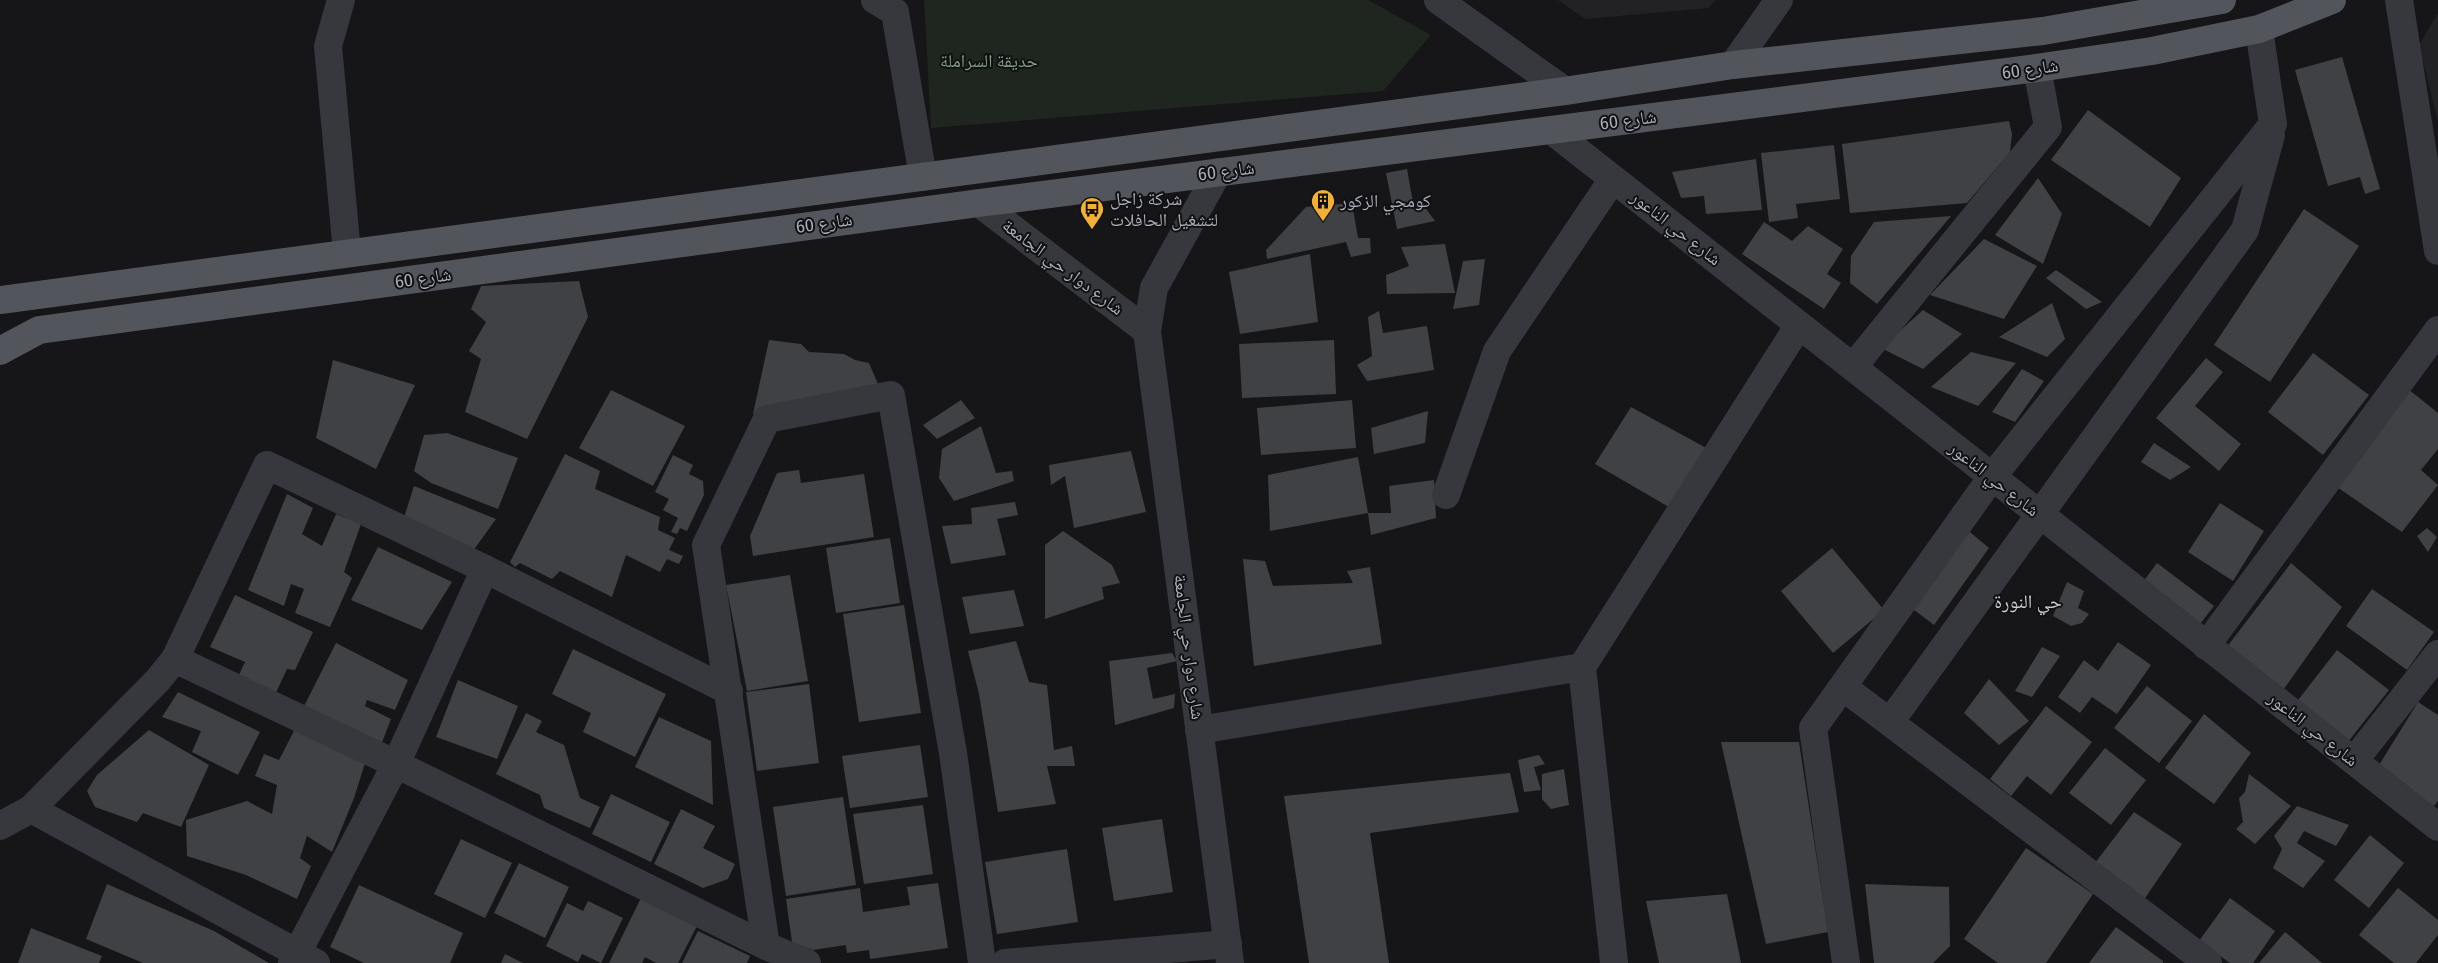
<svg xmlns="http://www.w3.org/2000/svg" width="2438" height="963" viewBox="0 0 2438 963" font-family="'Fira Sans Condensed','Noto Naskh Arabic',sans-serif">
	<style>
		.built { fill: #222225 }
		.green { fill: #1e261f }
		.building { fill: #404145 }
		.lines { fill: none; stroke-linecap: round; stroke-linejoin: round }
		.minor { stroke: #37383d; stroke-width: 28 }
		.major { stroke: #53555c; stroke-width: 28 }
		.labels { text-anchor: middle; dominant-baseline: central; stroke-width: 4; stroke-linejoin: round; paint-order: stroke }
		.park-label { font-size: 18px; fill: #7fa381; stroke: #111113 }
		.street-label { font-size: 18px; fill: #a8adb8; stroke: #111113 }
		.poi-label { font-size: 18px; fill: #a8adb8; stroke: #111113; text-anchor: start }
		.neighbourhood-label { font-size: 19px; fill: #c9ccd4; stroke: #111113 }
	</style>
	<rect width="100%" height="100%" fill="#161618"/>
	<g class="built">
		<path d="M 1558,0 L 1715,0 L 1709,8 L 1585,19 Z"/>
		<path d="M 2438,13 L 2438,122 L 2419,45 Z"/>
	</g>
	<path class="green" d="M 924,0 L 1368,0 L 1431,35 L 1383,91 L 931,128 Z"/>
	<g class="building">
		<path d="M 2342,57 L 2380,189 L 2365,194 L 2360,177 L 2328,186 L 2295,70 Z"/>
		<path d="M 2088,110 L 2181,178 L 2150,227 L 2051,160 Z"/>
		<path d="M 2009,121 L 2012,134 L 2010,152 L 1967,203 L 1850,213 L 1842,144 Z"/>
		<path d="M 1834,145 L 1840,199 L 1796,204 L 1798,218 L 1769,222 L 1761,153 Z"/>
		<path d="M 1756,159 L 1762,210 L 1706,214 L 1704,196 L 1681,198 L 1672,172 Z"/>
		<path d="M 1407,169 L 1414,208 L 1424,206 L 1435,221 L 1397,229 L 1386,173 Z"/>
		<path d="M 2038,178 L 2062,214 L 2043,264 L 1995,235 Z"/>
		<path d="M 1352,203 L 1358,238 L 1370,238 L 1371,253 L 1351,257 L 1346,242 L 1267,259 L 1266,250 L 1306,207 Z"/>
		<path d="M 2304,209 L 2359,246 L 2270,382 L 2214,345 Z"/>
		<path d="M 1951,216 L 1877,304 L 1850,283 L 1851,256 L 1874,222 Z"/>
		<path d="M 1764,222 L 1792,241 L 1808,226 L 1843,249 L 1827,274 L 1841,283 L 1824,309 L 1742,254 Z"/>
		<path d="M 1984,239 L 2037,266 L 2004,319 L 1930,295 Z"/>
		<path d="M 1445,244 L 1455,293 L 1387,294 L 1386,275 L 1409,266 L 1401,247 Z"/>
		<path d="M 1310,254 L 1318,322 L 1240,334 L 1229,272 Z"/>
		<path d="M 1485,259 L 1479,305 L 1453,309 L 1463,261 Z"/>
		<path d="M 2056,270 L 2102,302 L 2086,309 L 2046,278 Z"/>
		<path d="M 579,281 L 588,317 L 527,439 L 465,412 L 481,359 L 469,351 L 486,322 L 471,309 L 481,286 Z"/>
		<path d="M 2052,303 L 2065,339 L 2047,357 L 1999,337 Z"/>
		<path d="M 1923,310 L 1962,334 L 1923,369 L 1881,348 Z"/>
		<path d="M 1379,311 L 1383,333 L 1427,326 L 1434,370 L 1367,381 L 1357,365 L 1372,356 L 1368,317 Z"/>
		<path d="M 769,340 L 801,344 L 809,352 L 844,354 L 855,360 L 869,363 L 881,391 L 753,414 Z"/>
		<path d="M 1334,340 L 1336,394 L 1242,398 L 1239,344 Z"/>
		<path d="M 1971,352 L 2016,363 L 1978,406 L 1931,387 Z"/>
		<path d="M 2313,353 L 2369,395 L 2323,455 L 2268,412 Z"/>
		<path d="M 2206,358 L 2223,372 L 2195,406 L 2241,444 L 2219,471 L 2156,418 Z"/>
		<path d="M 333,360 L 415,385 L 376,469 L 316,438 Z"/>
		<path d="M 2022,369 L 2044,381 L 2015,422 L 1992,412 Z"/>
		<path d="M 2408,389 L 2438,413 L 2438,449 L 2421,470 L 2438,485 L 2402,532 L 2337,487 Z"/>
		<path d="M 611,390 L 685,426 L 653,486 L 579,448 Z"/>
		<path d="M 961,400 L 975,418 L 937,439 L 923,425 Z"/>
		<path d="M 1352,400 L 1356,448 L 1261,455 L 1257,408 Z"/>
		<path d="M 1631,407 L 1710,450 L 1674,510 L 1595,464 Z"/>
		<path d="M 1428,411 L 1425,443 L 1374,454 L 1371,428 Z"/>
		<path d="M 981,426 L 996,473 L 1012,471 L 1014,481 L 954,501 L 939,478 L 942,449 Z"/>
		<path d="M 447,433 L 518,458 L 498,509 L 431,483 L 414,471 L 424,435 Z"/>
		<path d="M 2154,443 L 2191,467 L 2170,480 L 2141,462 Z"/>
		<path d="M 1131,451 L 1146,512 L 1074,528 L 1065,476 L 1051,485 L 1049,465 Z"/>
		<path d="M 565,454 L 600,471 L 595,489 L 660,517 L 658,530 L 675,538 L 669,550 L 683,556 L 679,564 L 667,559 L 660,572 L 626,555 L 612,597 L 560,571 L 552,579 L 520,563 L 515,567 L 510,562 Z"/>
		<path d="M 673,455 L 693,465 L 689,474 L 703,481 L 704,495 L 687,531 L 680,528 L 677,534 L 671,532 L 678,518 L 663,510 L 669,499 L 655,492 Z"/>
		<path d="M 1358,457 L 1368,513 L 1270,531 L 1268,475 Z"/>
		<path d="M 799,470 L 801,483 L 864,474 L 874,537 L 753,556 L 750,536 L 777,473 Z"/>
		<path d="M 1434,480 L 1436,518 L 1371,535 L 1368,513 L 1391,513 L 1389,486 Z"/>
		<path d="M 414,486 L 496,519 L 470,555 L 402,524 Z"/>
		<path d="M 287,494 L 313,508 L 302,534 L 322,546 L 336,514 L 361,524 L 344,572 L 352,578 L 330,627 L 295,613 L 304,589 L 291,584 L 284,606 L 248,590 Z"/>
		<path d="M 1015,502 L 1018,515 L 997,519 L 1006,555 L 951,564 L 942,526 L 972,524 L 971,508 Z"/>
		<path d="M 2220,503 L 2264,531 L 2233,581 L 2188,552 Z"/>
		<path d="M 1964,527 L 1989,548 L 1934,625 L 1909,606 Z"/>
		<path d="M 2427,528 L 2437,537 L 2428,552 L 2417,536 Z"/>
		<path d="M 1063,531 L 1112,565 L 1120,583 L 1102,587 L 1104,599 L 1045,619 L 1045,545 Z"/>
		<path d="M 890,538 L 900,603 L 836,613 L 826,548 Z"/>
		<path d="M 378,547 L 452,582 L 422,630 L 351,600 Z"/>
		<path d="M 1832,548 L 1884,610 L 1833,653 L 1781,591 Z"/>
		<path d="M 1243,559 L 1265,561 L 1273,586 L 1353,583 L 1347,571 L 1370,567 L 1382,644 L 1254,666 Z"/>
		<path d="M 2157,563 L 2214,606 L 2193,633 L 2137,590 Z"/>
		<path d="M 2291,563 L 2342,607 L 2281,693 L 2223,652 Z"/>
		<path d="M 790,575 L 808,681 L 747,691 L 726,585 Z"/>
		<path d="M 2067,582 L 2084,591 L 2078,608 L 2089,614 L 2082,623 L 2071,626 L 2053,616 Z"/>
		<path d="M 2372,589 L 2434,632 L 2407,670 L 2346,626 Z"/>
		<path d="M 1014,590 L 1024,626 L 970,634 L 962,597 Z"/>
		<path d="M 235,595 L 313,632 L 295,670 L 287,669 L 274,697 L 236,681 L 245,662 L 210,647 Z"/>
		<path d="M 904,605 L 921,713 L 859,722 L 843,614 Z"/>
		<path d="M 1016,641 L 1029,682 L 1047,685 L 1054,750 L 1072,746 L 1075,766 L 1047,766 L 1056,804 L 998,812 L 979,694 L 968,651 Z"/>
		<path d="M 2118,642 L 2151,665 L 2117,714 L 2092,697 L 2080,713 L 2058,697 L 2084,660 L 2098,671 Z"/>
		<path d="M 336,643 L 408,680 L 395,710 L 367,700 L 365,706 L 391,719 L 379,750 L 300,714 Z"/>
		<path d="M 2042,647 L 2060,656 L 2032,697 L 2015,691 Z"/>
		<path d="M 573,649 L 666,694 L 635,757 L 583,732 L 591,713 L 552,694 Z"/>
		<path d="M 2337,650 L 2389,690 L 2347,743 L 2295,704 Z"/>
		<path d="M 1172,653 L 1177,661 L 1147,668 L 1153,699 L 1175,694 L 1174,708 L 1115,725 L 1109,661 Z"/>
		<path d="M 1989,679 L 2029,721 L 1999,745 L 1964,713 Z"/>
		<path d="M 458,680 L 518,706 L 497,759 L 436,737 Z"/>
		<path d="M 809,684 L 819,763 L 757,771 L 746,692 Z"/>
		<path d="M 2147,686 L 2192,721 L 2159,763 L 2114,728 Z"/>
		<path d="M 178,692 L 260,732 L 238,775 L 192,752 L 201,731 L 162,717 Z"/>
		<path d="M 2418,702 L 2438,715 L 2438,801 L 2434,806 L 2376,770 Z"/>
		<path d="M 2046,706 L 2092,742 L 2051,795 L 2027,776 L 2011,796 L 1990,779 Z"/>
		<path d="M 526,713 L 542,721 L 536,732 L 564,745 L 580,798 L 600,807 L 590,828 L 544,808 L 540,795 L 496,774 Z"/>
		<path d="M 2204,714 L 2251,753 L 2214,804 L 2165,768 Z"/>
		<path d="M 659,717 L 711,741 L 713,805 L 635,767 Z"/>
		<path d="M 295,729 L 367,757 L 354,798 L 332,852 L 307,836 L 300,858 L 311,866 L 297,899 L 246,875 L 187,856 L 186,820 L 247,801 L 272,814 L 277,785 L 255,776 L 264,754 L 279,760 Z"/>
		<path d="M 149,730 L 209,765 L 181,827 L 143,813 L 137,822 L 95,807 L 87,791 L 97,775 Z"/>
		<path d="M 1721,742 L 1799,742 L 1828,932 L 1766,944 Z"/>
		<path d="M 920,745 L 928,797 L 850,808 L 842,756 Z"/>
		<path d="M 2105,748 L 2146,780 L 2111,825 L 2069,793 Z"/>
		<path d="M 1539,755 L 1545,764 L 1534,767 L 1541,790 L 1524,792 L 1518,760 Z"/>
		<path d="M 1564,769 L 1569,805 L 1551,809 L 1542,799 L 1542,774 Z"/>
		<path d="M 1510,773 L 1519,812 L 1370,833 L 1389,963 L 1309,963 L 1284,796 Z"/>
		<path d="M 2249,774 L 2291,806 L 2255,844 L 2236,829 L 2243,822 L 2239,798 L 2245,792 Z"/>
		<path d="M 611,794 L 670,822 L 651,862 L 592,834 Z"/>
		<path d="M 843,797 L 856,885 L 786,896 L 773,807 Z"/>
		<path d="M 923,805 L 933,874 L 864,884 L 853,814 Z"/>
		<path d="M 2297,806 L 2349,825 L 2336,846 L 2304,831 L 2297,843 L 2325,861 L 2303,888 L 2273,868 L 2282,849 L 2274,836 Z"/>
		<path d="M 681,809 L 715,826 L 703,848 L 735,864 L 728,879 L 703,888 L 654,864 Z"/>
		<path d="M 2134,812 L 2182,844 L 2143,901 L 2095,863 Z"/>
		<path d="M 1162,819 L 1173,892 L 1114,901 L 1102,828 Z"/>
		<path d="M 2370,835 L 2404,863 L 2369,908 L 2334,880 Z"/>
		<path d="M 461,839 L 512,863 L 485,918 L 434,894 Z"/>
		<path d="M 2026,848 L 2093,894 L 2046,963 L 1998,963 L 1964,939 Z"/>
		<path d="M 1067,849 L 1078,922 L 997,934 L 985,862 Z"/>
		<path d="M 519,863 L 569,887 L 545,938 L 494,913 Z"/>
		<path d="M 938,883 L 948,948 L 870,959 L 869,950 L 847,953 L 846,945 L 813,950 L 792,942 L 786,899 L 860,888 L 863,912 L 910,905 L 907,887 Z"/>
		<path d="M 107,884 L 214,931 L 269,963 L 143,963 L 86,939 Z"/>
		<path d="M 1865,884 L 1949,887 L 1950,946 L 1933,963 L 1874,963 Z"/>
		<path d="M 359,885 L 463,933 L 450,963 L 364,963 L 330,947 Z"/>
		<path d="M 2398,888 L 2438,920 L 2438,935 L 2416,963 L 2394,963 L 2359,935 Z"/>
		<path d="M 1727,894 L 1741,963 L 1659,963 L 1646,901 Z"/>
		<path d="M 641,898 L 697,926 L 678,963 L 656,963 L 645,957 L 642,963 L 609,963 Z"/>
		<path d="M 2230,898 L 2275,931 L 2253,963 L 2230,963 L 2199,941 Z"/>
		<path d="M 588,901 L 623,918 L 601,963 L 582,954 L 578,962 L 546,946 L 567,903 L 583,911 Z"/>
		<path d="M 2116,927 L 2163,961 L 2163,963 L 2089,963 Z"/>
		<path d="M 31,928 L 102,956 L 99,963 L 18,963 Z"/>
		<path d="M 698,931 L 750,956 L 747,963 L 682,963 Z"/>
		<path d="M 2285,932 L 2322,963 L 2259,963 Z"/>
		<path d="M 505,954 L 523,963 L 501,963 Z"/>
	</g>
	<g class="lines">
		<g class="minor">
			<path d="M 341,0 L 328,46 L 347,253"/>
			<path d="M 875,0 L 895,12 L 923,177"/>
			<path d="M 1438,0 L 1565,91"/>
			<path d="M 2399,0 L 2438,251"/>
			<path d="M 1733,65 L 1779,0"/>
			<path d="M 1551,130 L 2438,827"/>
			<path d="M 979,203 L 1147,331 L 1230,963"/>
			<path d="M 1147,331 L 1154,288 L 1218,172"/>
			<path d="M 1853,367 L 2048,127 L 2037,68"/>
			<path d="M 1446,495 L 1497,351 L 1613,179"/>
			<path d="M 2206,646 L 2438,330"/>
			<path d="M 175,659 L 396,764 L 766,946 L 807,963"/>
			<path d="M 1843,687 L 2208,963"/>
			<path d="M 1890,722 L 2245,230 L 2271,135"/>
			<path d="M 1199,730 L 1582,667"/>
			<path d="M 2354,761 L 2438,654"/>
			<path d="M 31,809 L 316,963"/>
			<path d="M 0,826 L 31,809 L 158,680 L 175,659 L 267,465 L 485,569 L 729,691"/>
			<path d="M 766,946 L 706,545 L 767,419 L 891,395 L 953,753 L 982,963"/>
			<path d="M 292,963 L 396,764 L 485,569"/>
			<path d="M 1005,963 L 1228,944"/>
			<path d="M 1614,963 L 1582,667 L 1799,325"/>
			<path d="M 1846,963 L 1813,728 L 1992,477 L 2273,124 L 2259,29"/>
		</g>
		<g class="major">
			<path d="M 0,300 L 1565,91 L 1733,65 L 2043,31 L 2222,0"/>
			<path d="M 0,351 L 39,330 L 979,203 L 2037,68 L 2152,51 L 2259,29 L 2332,0"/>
		</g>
	</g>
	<defs>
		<g id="building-pin" transform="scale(1.25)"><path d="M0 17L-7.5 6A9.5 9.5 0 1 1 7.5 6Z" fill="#f2b134" stroke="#111113"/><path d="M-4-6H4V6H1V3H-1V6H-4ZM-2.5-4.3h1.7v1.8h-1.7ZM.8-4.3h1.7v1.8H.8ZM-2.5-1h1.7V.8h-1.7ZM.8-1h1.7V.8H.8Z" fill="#111"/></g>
		<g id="bus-pin" transform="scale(1.25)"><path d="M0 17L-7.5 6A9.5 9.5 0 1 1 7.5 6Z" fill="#f2b134" stroke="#111113"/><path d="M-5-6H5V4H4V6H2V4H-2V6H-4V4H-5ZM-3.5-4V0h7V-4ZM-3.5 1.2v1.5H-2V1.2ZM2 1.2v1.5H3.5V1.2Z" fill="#111"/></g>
	</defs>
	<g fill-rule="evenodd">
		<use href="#building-pin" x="1323" y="201"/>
		<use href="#bus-pin" x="1092" y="209"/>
	</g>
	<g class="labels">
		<g class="park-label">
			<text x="989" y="61">حديقة السراملة</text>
		</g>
		<g class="street-label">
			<text transform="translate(2030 69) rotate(-8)">شارع 60</text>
			<text transform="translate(1628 120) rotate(-7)">شارع 60</text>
			<text transform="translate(1226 171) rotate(-7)">شارع 60</text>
			<text transform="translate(824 223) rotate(-8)">شارع 60</text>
			<text transform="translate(1676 228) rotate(38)">شارع حي الناعور</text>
			<text transform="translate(1063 267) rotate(37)">شارع دوار حي الجامعة</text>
			<text transform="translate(423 278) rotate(-8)">شارع 60</text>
			<text transform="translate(1994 479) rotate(38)">شارع حي الناعور</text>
			<text transform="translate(1189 647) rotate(83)">شارع دوار حي الجامعة</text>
			<text transform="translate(2313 729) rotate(38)">شارع حي الناعور</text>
		</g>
		<g class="poi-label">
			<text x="1110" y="199">شركة زاجل<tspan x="1110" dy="21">لتشغيل الحافلات</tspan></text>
			<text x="1340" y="201">كومجي الزكور</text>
		</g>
		<g class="neighbourhood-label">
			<text x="2028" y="601">حي النورة</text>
		</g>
	</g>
</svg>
